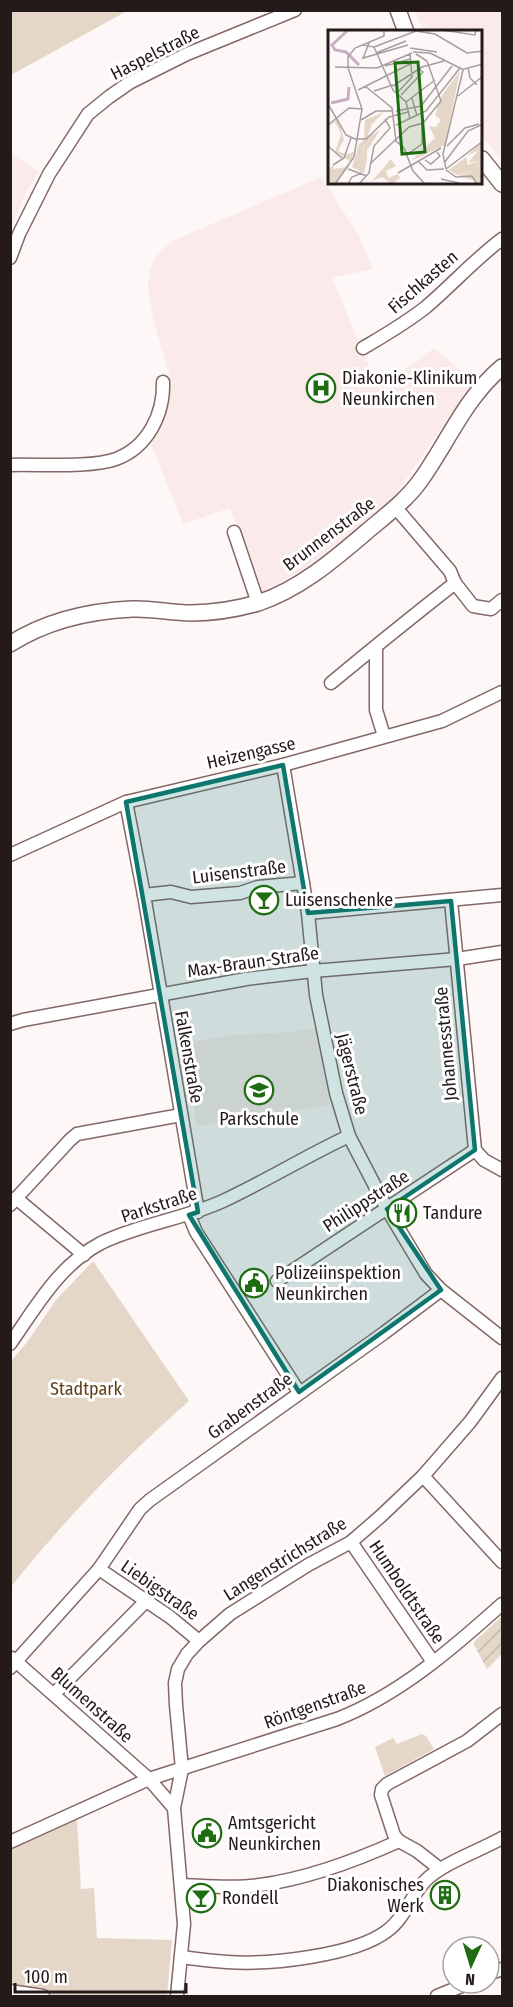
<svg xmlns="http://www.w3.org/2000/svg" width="513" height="2007" viewBox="0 0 513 2007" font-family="'Fira Sans Condensed',sans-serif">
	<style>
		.built { fill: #fbeaea }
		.park { fill: #e5d7c8 }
		.garden { fill: url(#garden-furrows) }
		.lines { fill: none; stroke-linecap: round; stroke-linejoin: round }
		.minor-casing { stroke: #846867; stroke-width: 15 }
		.tertiary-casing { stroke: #846867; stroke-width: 18 }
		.minor { stroke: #fff; stroke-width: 12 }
		.tertiary { stroke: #fff; stroke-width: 15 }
		.marked { fill: #0f766e; fill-opacity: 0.2; stroke: #0f766e; stroke-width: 4.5; stroke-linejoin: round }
		.labels { text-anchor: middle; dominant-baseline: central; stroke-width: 6; stroke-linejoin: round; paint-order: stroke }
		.street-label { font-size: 18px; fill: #251a1a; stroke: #fff }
		.poi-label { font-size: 18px; fill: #251a1a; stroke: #fff; text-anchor: start }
		.park-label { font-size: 18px; fill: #603f18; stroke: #fff }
		.inset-river { fill: none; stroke: #c8afc4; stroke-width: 3 }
		.inset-road { fill: none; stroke: #a79f9f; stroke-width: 1.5 }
		.view { fill: #1e6d10; fill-opacity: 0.15; stroke: #1e6d10; stroke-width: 3 }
		.inset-edge { fill: none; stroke: #251a1a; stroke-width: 3 }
	</style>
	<defs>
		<pattern id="garden-furrows" width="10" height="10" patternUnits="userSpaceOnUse" patternTransform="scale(1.5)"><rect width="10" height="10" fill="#e5d7c8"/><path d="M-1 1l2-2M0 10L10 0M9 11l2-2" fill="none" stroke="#c4b8ab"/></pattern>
	</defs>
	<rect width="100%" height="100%" fill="#fef7f7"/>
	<g class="built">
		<path d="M 415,11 L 502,11 L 502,160 L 482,136 L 482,32 L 424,31 Z"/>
		<path d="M 11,153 L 39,172 L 25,194 L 11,229 Z"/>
		<path d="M 321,177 L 358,234 L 373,269 L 332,278 L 376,382 L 405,370 L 434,348 L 476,383 L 452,412 L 392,500 L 305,569 L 263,591 L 230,508 L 183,524 L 151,445 L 164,418 L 170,393 L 169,374 L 154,322 L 148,288 L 150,269 L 157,255 L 172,241 Z"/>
		<path d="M 315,1028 L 330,1105 L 197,1126 L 183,1043 L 233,1035 L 290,1032 Z"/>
	</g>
	<g class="park">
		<path d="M 11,10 L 127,10 L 127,11 L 11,75 Z"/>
		<path d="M 93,1261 L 189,1401 C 124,1458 64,1520 11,1587 L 11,1361 L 28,1341 L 56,1300 Z"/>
		<path d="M 422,1734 L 426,1736 L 434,1749 L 385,1776 L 375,1747 L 393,1738 L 397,1744 Z"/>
		<path d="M 77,1819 L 81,1889 L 94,1888 L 97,1938 L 172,1940 L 167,1996 L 11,1996 L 10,1849 Z"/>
	</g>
	<path class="garden" d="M 502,1616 L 502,1654 L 487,1669 L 473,1643 Z"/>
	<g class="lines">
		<g class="minor-casing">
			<g id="minor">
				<path d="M 10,258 L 19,234 L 49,174 L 88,114 L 109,97 L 129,83 L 187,54 L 295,10"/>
				<path d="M 363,348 C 385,335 406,323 426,307 C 452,285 475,259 502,239"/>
				<path d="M 10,465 C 38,464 92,468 116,459 C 148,447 164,414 163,382"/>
				<path d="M 396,508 L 450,571 L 455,583 L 473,606 L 491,609 L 502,600"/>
				<path d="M 234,532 L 258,603"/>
				<path d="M 376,647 L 376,710 L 384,736"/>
				<path d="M 331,683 C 372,649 413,616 455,583"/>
				<path d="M 283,765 L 308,913 L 316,995 L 336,1093 L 349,1136 L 387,1209 L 426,1274 L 441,1290 L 502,1338"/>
				<path d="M 126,802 L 144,895 L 198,1212"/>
				<path d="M 10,855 L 126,802 L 283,765 L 442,721 L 502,692"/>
				<path d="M 144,895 L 171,892 L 191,897 L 240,893 L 258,887 L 303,883"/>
				<path d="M 451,901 L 475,1150 L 484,1160 L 502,1170"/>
				<path d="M 308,913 L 502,895"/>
				<path d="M 10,1024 L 23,1020 L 246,979 L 313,971 L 457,959 L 502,952"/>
				<path d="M 16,1198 L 84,1255"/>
				<path d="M 10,1205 L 70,1140 L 77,1134 L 181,1115"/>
				<path d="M 189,1215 L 196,1232 L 299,1392"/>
				<path d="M 277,1281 L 475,1150"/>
				<path d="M 10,1344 C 36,1307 59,1265 101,1243 C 140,1224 184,1219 223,1201 C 266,1181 306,1156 349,1136"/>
				<path d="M 423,1476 L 502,1562"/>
				<path d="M 351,1542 L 433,1662"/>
				<path d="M 99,1569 L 170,1617 L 199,1641"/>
				<path d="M 12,1658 L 149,1779 L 174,1808"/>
				<path d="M 10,1668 L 99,1569 L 140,1509 L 150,1500 L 384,1333 L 441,1290"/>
				<path d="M 54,1694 L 146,1601"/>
				<path d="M 10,1842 L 149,1779 L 337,1719 C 399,1695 453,1648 502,1604"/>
				<path d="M 440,1869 L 417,1851 L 399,1841 L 394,1835 L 381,1795 L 382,1789 L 387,1784 L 467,1741 L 502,1714"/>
				<path d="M 182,1885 C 207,1886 234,1889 260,1885 C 305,1879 357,1860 399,1841"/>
				<path d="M 181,1957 C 196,1959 212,1961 227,1962 C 268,1965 354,1956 387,1931 C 405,1918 411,1895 426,1880 C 443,1863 481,1850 502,1838"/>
				<path d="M 489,1974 L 502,1969"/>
				<path d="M 10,1991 L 43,1996"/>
				<path d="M 177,1996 L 184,1924 L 174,1808 L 182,1769 L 176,1705 L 175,1683 L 178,1669 L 187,1654 L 199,1641 L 230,1614 L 308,1565 L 351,1542 L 381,1516 L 423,1476 L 470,1422 L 502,1378"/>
				<path d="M 437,1996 L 469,1983"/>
			</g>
		</g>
		<g class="tertiary-casing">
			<g id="tertiary">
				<path d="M 398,10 L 406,32"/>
				<path d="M 482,159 L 502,184"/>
				<path d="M 10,644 C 46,621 89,611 132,609 C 151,608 171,613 191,613 C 213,613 237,609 258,603 C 301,589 337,557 371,528 C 389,513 407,499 420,481 C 448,442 465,398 502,367"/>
			</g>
		</g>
		<use href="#minor" class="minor"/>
		<use href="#tertiary" class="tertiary"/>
	</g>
	<path class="marked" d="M 283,765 L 308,913 L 451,901 L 475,1150 L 387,1209 L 441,1290 L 299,1392 L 189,1215 L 198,1212 L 126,802 Z"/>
	<defs>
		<g id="hospital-ring" transform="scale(1.5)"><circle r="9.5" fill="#fff" stroke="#1e6d10" stroke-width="1.5"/><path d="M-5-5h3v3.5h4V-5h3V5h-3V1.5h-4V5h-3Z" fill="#1e6d10"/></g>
		<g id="bar-ring" transform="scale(1.5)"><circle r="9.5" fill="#fff" stroke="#1e6d10" stroke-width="1.5"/><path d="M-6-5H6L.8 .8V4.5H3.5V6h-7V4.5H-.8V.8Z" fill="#1e6d10"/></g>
		<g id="school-ring" transform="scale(1.5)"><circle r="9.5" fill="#fff" stroke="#1e6d10" stroke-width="1.5"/><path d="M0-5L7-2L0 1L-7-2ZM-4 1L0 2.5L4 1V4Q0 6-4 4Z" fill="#1e6d10"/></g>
		<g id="restaurant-ring" transform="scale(1.5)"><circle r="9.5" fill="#fff" stroke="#1e6d10" stroke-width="1.5"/><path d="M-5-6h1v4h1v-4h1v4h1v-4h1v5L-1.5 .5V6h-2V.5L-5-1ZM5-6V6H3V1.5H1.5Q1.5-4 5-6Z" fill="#1e6d10"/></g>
		<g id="civic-ring" transform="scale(1.5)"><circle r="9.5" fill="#fff" stroke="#1e6d10" stroke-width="1.5"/><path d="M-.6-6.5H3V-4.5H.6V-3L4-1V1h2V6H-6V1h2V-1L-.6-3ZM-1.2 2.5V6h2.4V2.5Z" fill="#1e6d10"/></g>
		<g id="building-ring" transform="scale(1.5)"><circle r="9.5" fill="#fff" stroke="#1e6d10" stroke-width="1.5"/><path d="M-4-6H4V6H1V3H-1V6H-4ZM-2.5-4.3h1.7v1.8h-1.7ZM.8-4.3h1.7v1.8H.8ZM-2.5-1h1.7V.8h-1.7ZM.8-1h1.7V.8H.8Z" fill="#1e6d10"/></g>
	</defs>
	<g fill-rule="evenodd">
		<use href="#hospital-ring" x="321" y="388"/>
		<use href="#bar-ring" x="264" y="900"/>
		<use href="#school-ring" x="259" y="1090"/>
		<use href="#restaurant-ring" x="402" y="1213"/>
		<use href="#civic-ring" x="254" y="1283"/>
		<use href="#civic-ring" x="207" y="1833"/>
		<use href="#building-ring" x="445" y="1895"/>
		<use href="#bar-ring" x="201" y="1898"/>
	</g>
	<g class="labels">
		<g class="street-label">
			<text transform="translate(155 53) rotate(-27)">Haspelstraße</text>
			<text transform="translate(423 282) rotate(-41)">Fischkasten</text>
			<text transform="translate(329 534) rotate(-37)">Brunnenstraße</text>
			<text transform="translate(251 753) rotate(-13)">Heizengasse</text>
			<text transform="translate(239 872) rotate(-7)">Luisenstraße</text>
			<text transform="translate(253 962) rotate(-8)">Max-Braun-Straße</text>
			<text transform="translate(446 1044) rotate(-95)">Johannesstraße</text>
			<text transform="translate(189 1057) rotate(80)">Falkenstraße</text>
			<text transform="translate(352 1074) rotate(76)">Jägerstraße</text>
			<text transform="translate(366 1201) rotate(-33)">Philippstraße</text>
			<text transform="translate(159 1205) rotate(-18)">Parkstraße</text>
			<text transform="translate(250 1406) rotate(-36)">Grabenstraße</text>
			<text transform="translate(285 1559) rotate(-32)">Langenstrichstraße</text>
			<text transform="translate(160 1590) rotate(35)">Liebigstraße</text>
			<text transform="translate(407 1592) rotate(56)">Humboldtstraße</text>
			<text transform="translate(92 1705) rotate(42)">Blumenstraße</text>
			<text transform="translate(315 1705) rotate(-20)">Röntgenstraße</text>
		</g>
		<g class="poi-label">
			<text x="342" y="378">Diakonie-Klinikum<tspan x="342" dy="21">Neunkirchen</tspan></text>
			<text x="285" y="900">Luisenschenke</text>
			<text x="259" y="1119" text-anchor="middle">Parkschule</text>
			<text x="423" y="1213">Tandure</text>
			<text x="275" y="1273">Polizeiinspektion<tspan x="275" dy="21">Neunkirchen</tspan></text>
			<text x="228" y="1823">Amtsgericht<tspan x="228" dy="21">Neunkirchen</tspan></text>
			<text x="424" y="1885" text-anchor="end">Diakonisches<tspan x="424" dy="21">Werk</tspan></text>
			<text x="222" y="1898">Rondell</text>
		</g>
		<g class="park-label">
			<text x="86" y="1389">Stadtpark</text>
		</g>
	</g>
	<g transform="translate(328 30)">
		<rect width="154" height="154" fill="#fef7f7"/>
		<path d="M 63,129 L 68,136 L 58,141 L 60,148 L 70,144 L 72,148 L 64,154 L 54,147 L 44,151 Z" fill="#e5d7c8"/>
		<path d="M 56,82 L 44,94 L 39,108 L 52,100 L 39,121 L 39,131 L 34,129 L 37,113 L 24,138 L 31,114 L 36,110 L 37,90 ZM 10,88 L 16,110 L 10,121 L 17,124 L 20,120 L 18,125 L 27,121 L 20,138 L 10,151 L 0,154 L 0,139 L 6,135 L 5,139 L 18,137 L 22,131 L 7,122 L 13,104 L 7,92 L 0,97 ZM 154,111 L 154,154 L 150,154 L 149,151 L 130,146 L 150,139 L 149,131 L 140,133 L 150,121 L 140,125 Z" fill="#e5d7c8"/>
		<path d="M 132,41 L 117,115 L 83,131 L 107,108 L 101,96 L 108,97 L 113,90 L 107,85 L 114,65 Z" fill="#e5d7c8"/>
		<path d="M 37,113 L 34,128 L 39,131 L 36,143 L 24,137 ZM 138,127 L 140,135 L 149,131 L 150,140 L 129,145 L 121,140 Z" fill="#e5d7c8"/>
		<path class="inset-river" d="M 20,0 L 4,15 L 7,20 L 18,22 L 31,35M 3,73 L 20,69 L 21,57"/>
		<path class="inset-road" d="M 114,0 L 147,5 L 148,0M 42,11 L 35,28 L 80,15M 35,15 L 46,17 L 88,1 L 107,4 L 139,23 L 155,21M 46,17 L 65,60 L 78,72 L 82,89M 82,18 L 109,22M 85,22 L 102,23 L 136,40M 48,23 L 78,11M 57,36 L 82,29M 7,37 L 49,38 L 84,23M 140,38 L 142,48 L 149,55M 136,39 L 155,34M 37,56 L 64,78 L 68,111 L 76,118 L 85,141 L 97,154M 65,56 L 94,37 L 116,31M 30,60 L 82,34M 46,61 L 65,55M 69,63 L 84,47 L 82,24M 73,65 L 95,42 L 91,39M 130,66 L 155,46M 84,68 L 89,86M 78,72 L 107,50M 0,74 L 18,105 L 27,109M 93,76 L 124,36M 68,81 L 93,76M 33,90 L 48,81 L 64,81M 0,95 L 21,78 L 34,79M 68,95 L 98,81 L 132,38M 27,109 L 38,109 L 61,87 L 80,82M 0,116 L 15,129M 119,116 L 137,98 L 151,94M 80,124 L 94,114 L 94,93M 97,130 L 103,134 L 112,126 L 109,122M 91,132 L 99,140 L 116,139M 43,133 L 81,97 L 95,93 L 113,71 L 99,31 L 88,24M 116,133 L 140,101 L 155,94M 5,135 L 16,128 L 23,108M 20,139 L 39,146M 118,139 L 155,111M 118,139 L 115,124 L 135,40M 118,140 L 128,147 L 144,146 L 149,154M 70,143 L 113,118M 113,149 L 131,153M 7,154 L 26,127 L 34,79 L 20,38 L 20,27 L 27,18 L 56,6 L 56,0M 20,154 L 24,147 L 34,143M 31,154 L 41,143 L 46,116 L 62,98 L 57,89"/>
		<path class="view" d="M 90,32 L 97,122 L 74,124 L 67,33 Z"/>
		<rect width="154" height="154" class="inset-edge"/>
	</g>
	<rect width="513" height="2007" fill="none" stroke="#251a1a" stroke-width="24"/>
	<g transform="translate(471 1965) rotate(184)"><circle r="28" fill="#ffffff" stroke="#a8a3a3" stroke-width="1.5"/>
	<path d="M0-4.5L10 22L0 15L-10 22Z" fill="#1e6d10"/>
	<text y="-9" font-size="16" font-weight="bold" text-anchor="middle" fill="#251a1a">N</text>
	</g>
	<path d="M15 1983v9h171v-9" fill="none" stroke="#251a1a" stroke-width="3"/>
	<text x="24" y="1983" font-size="18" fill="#251a1a" stroke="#ffffff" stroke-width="4.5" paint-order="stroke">100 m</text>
</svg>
